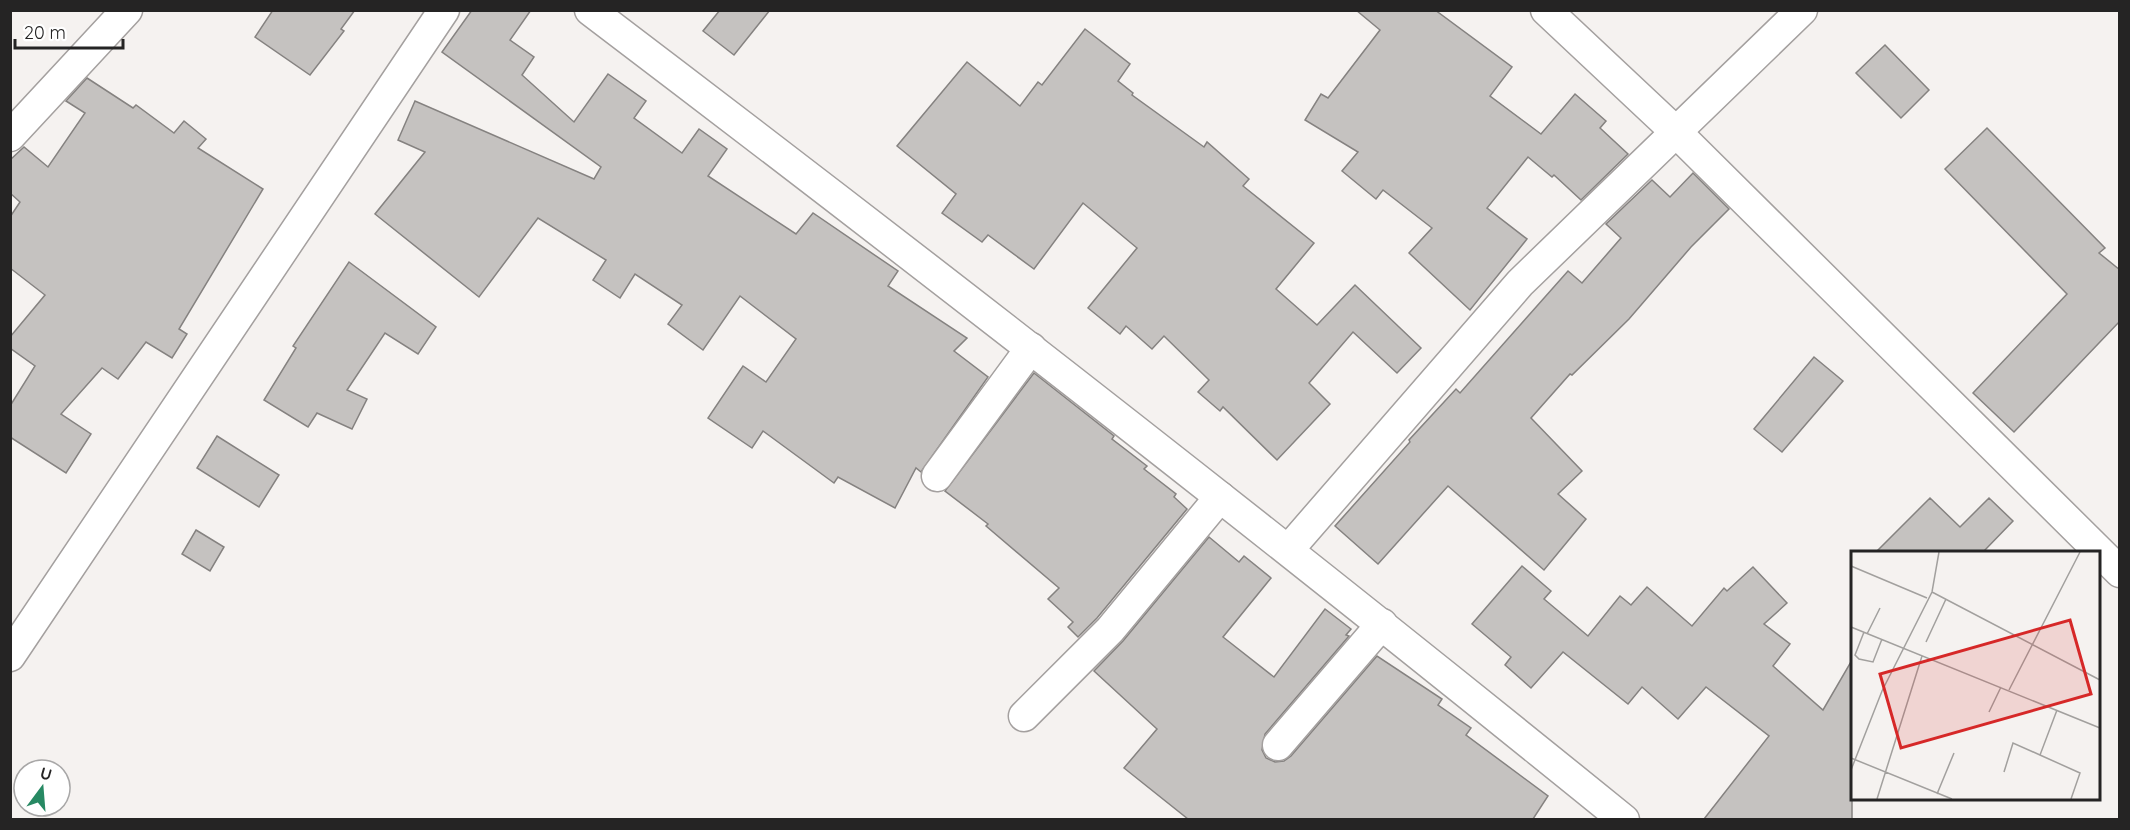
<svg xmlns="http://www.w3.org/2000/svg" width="2130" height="830" viewBox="0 0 2130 830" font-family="Quicksand,sans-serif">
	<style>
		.building { fill: #c5c2c0; stroke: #858280; stroke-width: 1.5 }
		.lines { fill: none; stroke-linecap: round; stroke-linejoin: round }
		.minor-casing { stroke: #a4a09f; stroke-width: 33 }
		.minor { stroke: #fff; stroke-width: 30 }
		.inset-road { fill: none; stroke: #a2a09e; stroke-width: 1.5 }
		.view { fill: #d62828; fill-opacity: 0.15; stroke: #d62828; stroke-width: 3 }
		.inset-edge { fill: none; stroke: #252424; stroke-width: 3 }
	</style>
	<rect width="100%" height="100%" fill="#f5f2f0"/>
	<g class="building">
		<path d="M 273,10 L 355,10 L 341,29 L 344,31 L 310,75 L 255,37 Z"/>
		<path d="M 472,10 L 531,10 L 510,40 L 534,57 L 522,75 L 574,122 L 608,74 L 646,101 L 634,118 L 682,153 L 699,129 L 727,149 L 708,176 L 796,234 L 813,213 L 898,271 L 888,286 L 967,338 L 954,351 L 988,377 L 921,472 L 916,468 L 895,508 L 838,477 L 834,483 L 763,431 L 752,448 L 708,418 L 743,366 L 766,382 L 796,339 L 740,296 L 703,350 L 668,324 L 682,305 L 635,274 L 620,298 L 593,280 L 606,260 L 538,218 L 479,297 L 375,214 L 425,152 L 398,140 L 415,101 L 594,179 L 601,167 L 442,52 Z"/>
		<path d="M 720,10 L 770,10 L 734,55 L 703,31 Z"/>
		<path d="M 1356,10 L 1435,10 L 1512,67 L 1490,96 L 1541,134 L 1575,94 L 1606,121 L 1600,128 L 1628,154 L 1581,200 L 1554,175 L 1552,177 L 1528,157 L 1487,208 L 1527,239 L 1470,310 L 1409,253 L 1432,228 L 1383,190 L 1376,199 L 1342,171 L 1358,152 L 1305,120 L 1321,94 L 1328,98 L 1380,30 Z"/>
		<path d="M 1085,29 L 1130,64 L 1118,81 L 1133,93 L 1132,95 L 1204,147 L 1207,142 L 1249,179 L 1243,186 L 1314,243 L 1276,289 L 1317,325 L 1355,285 L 1421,348 L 1397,373 L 1353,332 L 1309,383 L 1330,404 L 1277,460 L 1223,407 L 1220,411 L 1198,392 L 1209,380 L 1164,336 L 1152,349 L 1126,326 L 1120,334 L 1088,308 L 1137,248 L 1083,203 L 1034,269 L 988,235 L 982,242 L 942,213 L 956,194 L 897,146 L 967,62 L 1020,106 L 1038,82 L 1042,85 Z"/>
		<path d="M 1885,45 L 1929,90 L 1901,118 L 1856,73 Z"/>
		<path d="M 87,78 L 133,108 L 136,105 L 174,133 L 184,121 L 206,139 L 198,148 L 263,189 L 179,329 L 187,334 L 172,358 L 146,342 L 118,379 L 102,368 L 61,414 L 91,434 L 66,473 L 10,437 L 10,406 L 35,366 L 10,348 L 10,337 L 45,295 L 10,268 L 10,217 L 20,202 L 10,193 L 10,160 L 24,147 L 48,167 L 85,113 L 66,101 Z"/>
		<path d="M 1987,128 L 2105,248 L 2099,253 L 2120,270 L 2120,321 L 2014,432 L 1973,393 L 2067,294 L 1945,169 Z"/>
		<path d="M 1693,173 L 1729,209 L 1691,247 L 1629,319 L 1572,375 L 1570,374 L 1531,418 L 1582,471 L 1558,494 L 1586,519 L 1544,570 L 1448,486 L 1378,564 L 1335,526 L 1410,442 L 1409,440 L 1456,389 L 1460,393 L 1568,271 L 1582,283 L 1621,238 L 1606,224 L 1652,180 L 1670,197 Z"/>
		<path d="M 349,262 L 436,327 L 418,354 L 385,333 L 347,390 L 367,399 L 352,429 L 317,413 L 308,427 L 264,400 L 296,348 L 293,346 Z"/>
		<path d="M 1814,357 L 1843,381 L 1782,452 L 1754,429 Z"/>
		<path d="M 1034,373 L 1114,436 L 1112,439 L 1147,466 L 1144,469 L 1176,494 L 1174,497 L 1187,509 L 1097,618 L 1078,637 L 1068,627 L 1073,622 L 1048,599 L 1059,588 L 986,526 L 988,524 L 945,491 Z"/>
		<path d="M 217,436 L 279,475 L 259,507 L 197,468 Z"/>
		<path d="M 1930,498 L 1960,527 L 1989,498 L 2013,521 L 1984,551 L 1986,552 L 1876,552 Z"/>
		<path d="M 196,530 L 224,547 L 210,571 L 182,554 Z"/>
		<path d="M 1209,537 L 1239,562 L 1244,556 L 1271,578 L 1223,637 L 1274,677 L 1325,609 L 1351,629 L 1346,635 L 1349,636 L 1265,734 L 1262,750 L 1266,758 L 1275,762 L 1284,761 L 1291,756 L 1377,656 L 1442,699 L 1438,705 L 1471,728 L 1466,735 L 1548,796 L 1533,819 L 1188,819 L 1124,768 L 1157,729 L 1094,671 L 1123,641 Z"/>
		<path d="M 1522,566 L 1551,591 L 1544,599 L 1588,636 L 1620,596 L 1631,605 L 1647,587 L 1692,626 L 1724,588 L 1727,591 L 1753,567 L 1787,603 L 1764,624 L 1790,644 L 1773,666 L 1823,710 L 1852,660 L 1852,819 L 1704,819 L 1769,736 L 1706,687 L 1678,719 L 1642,687 L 1628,704 L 1563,652 L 1531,688 L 1505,665 L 1511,657 L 1472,624 Z"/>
	</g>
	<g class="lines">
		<g class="minor-casing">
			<g id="minor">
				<path d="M 590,10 C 939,275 1284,544 1624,820"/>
				<path d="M 1546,10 L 1676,132 L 2120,572"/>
				<path d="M 10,136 L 127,10"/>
				<path d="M 937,476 L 1031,348"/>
				<path d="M 1289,549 L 1520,283 L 1802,10"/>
				<path d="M 10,656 L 444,10"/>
				<path d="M 1024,716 L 1110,630 L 1220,497"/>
				<path d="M 1278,745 L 1382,624"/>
			</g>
		</g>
		<use href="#minor" class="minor"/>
	</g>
	<g transform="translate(1851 551)">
		<rect width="249" height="249" fill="#f5f2f0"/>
		<path class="inset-road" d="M 0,15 L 76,47M 81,41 L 249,129M 0,76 L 249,177M 13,81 L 4,104 L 8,108 L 22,111 L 31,88M 16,83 L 29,57M 75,91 L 95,48M 158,139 L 229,1M 206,159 L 189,204 L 229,222 L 220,248M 138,161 L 150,136M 0,207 L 101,248M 0,219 L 31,140 L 81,41 L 88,1M 153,221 L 162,192 L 189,204M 86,243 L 103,202M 26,248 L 71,105"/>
		<path class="view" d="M 219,69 L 240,143 L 50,197 L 29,123 Z"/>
		<rect width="249" height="249" class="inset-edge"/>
	</g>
	<rect width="2130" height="830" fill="none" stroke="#252424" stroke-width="24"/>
	<g transform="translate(42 788) rotate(16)"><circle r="28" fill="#ffffff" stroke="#a8a7a7" stroke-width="1.5"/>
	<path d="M0-4.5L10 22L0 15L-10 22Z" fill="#278963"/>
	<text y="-9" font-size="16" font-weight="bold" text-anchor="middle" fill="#252424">U</text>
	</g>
	<path d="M15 39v9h108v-9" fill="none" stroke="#252424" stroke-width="3"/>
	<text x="24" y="39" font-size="18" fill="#252424" stroke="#ffffff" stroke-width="4.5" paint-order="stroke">20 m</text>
</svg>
